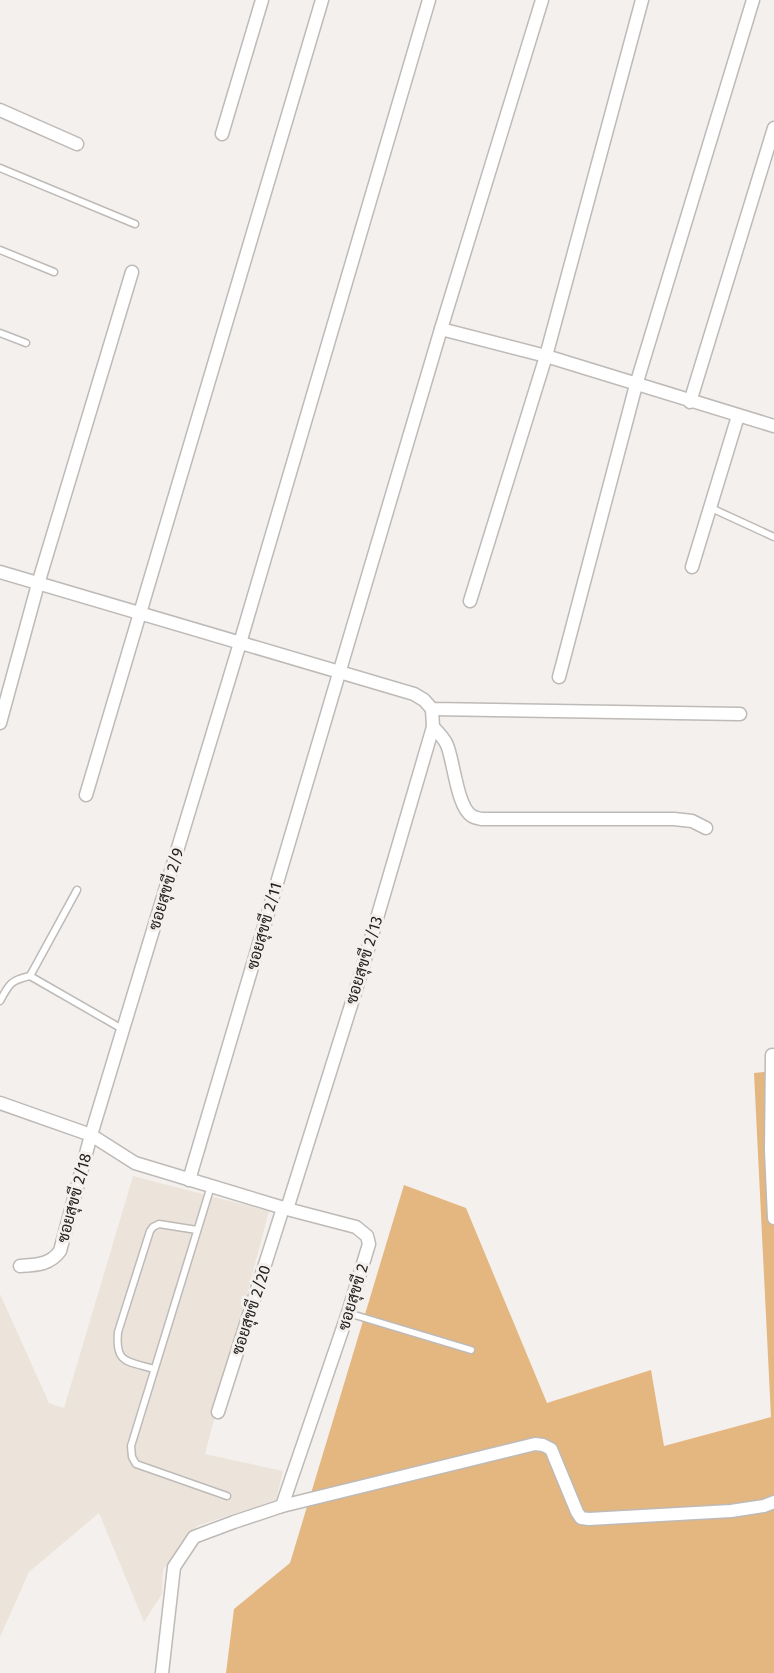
<svg xmlns="http://www.w3.org/2000/svg" width="774" height="1673" viewBox="0 0 774 1673" font-family="'Fira Sans',Sarabun,sans-serif">
	<style>
		.built { fill: #ece4da }
		.green { fill: #e4b680 }
		.lines { fill: none; stroke-linecap: round; stroke-linejoin: round }
		.lane-casing { stroke: #bdbab7; stroke-width: 9 }
		.street-casing { stroke: #bdbab7; stroke-width: 15 }
		.lane { stroke: #fff; stroke-width: 6 }
		.street { stroke: #fff; stroke-width: 12 }
		.labels { text-anchor: middle; dominant-baseline: central; stroke-width: 6; stroke-linejoin: round; paint-order: stroke }
		.street-label { font-size: 16px; fill: #201f1e; stroke: #f4f0ed }
	</style>
	<rect width="100%" height="100%" fill="#f4f0ed"/>
	<path class="built" d="M 133,1176 L 269,1211 L 205,1454 L 283,1471 L 276,1500 L 197,1526 L 163,1570 L 162,1594 L 144,1622 L 99,1513 L 29,1572 L 0,1637 L 0,1294 L 49,1403 L 64,1408 Z"/>
	<path class="green" d="M 774,1071 L 774,1673 L 226,1673 L 234,1609 L 290,1563 L 404,1185 L 466,1208 L 547,1403 L 651,1370 L 664,1446 L 771,1417 L 754,1073 Z"/>
	<g class="lines">
		<g class="lane-casing">
			<g id="lane">
				<path d="M 0,168 L 135,224"/>
				<path d="M 0,250 L 54,272"/>
				<path d="M 0,333 L 26,343"/>
				<path d="M 711,508 L 774,537"/>
				<path d="M 77,890 L 30,976 L 124,1030"/>
				<path d="M 0,1001 C 9,984 11,980 30,976"/>
				<path d="M 211,1186 L 131,1446 L 132,1457 L 136,1464 L 227,1496"/>
				<path d="M 348,1313 L 471,1350"/>
				<path d="M 154,1369 C 127,1361 115,1364 118,1332 L 150,1231 L 153,1227 L 159,1224 L 197,1230"/>
			</g>
		</g>
		<g class="street-casing">
			<g id="street">
				<path d="M 0,110 L 77,144"/>
				<path d="M 222,134 L 262,0"/>
				<path d="M 441,329 L 546,356 L 774,426"/>
				<path d="M 690,402 L 774,128"/>
				<path d="M 692,567 L 738,416"/>
				<path d="M 0,572 L 414,694 L 424,700 L 432,709 L 740,714"/>
				<path d="M 470,601 L 546,356 L 642,0"/>
				<path d="M 559,677 L 636,385 L 753,0"/>
				<path d="M 0,723 L 38,584 L 132,272"/>
				<path d="M 433,727 C 438,732 444,738 447,745 C 454,762 457,807 472,816 C 475,818 478,818 481,819 L 674,819 L 692,821 L 706,828"/>
				<path d="M 86,795 L 322,0"/>
				<path d="M 772,1055 L 771,1150 L 774,1218"/>
				<path d="M 0,1103 L 91,1135 L 135,1163 L 287,1209 L 356,1227 L 367,1236 L 369,1244 L 348,1313 L 282,1506 L 234,1522 L 194,1537 L 174,1567 L 162,1673"/>
				<path d="M 189,1180 L 441,329 L 542,0"/>
				<path d="M 287,1209 L 358,983 L 433,727 L 432,709"/>
				<path d="M 20,1266 C 36,1265 50,1265 60,1251 L 91,1135 L 240,643 L 429,0"/>
				<path d="M 218,1412 L 283,1208"/>
				<path d="M 282,1506 L 535,1444 L 543,1445 L 551,1449 L 577,1512 L 581,1518 L 589,1519 L 731,1511 L 764,1506 L 774,1502"/>
			</g>
		</g>
		<use href="#lane" class="lane"/>
		<use href="#street" class="street"/>
	</g>
	<g class="labels">
		<g class="street-label">
			<text transform="translate(166 889) rotate(-73)">ซอยสุขขี 2/9</text>
			<text transform="translate(264 926) rotate(-74)">ซอยสุขขี 2/11</text>
			<text transform="translate(364 960) rotate(-73)">ซอยสุขขี 2/13</text>
			<text transform="translate(74 1198) rotate(-75)">ซอยสุขขี 2/18</text>
			<text transform="translate(353 1297) rotate(-73)">ซอยสุขขี 2</text>
			<text transform="translate(251 1310) rotate(-72)">ซอยสุขขี 2/20</text>
		</g>
	</g>
</svg>
